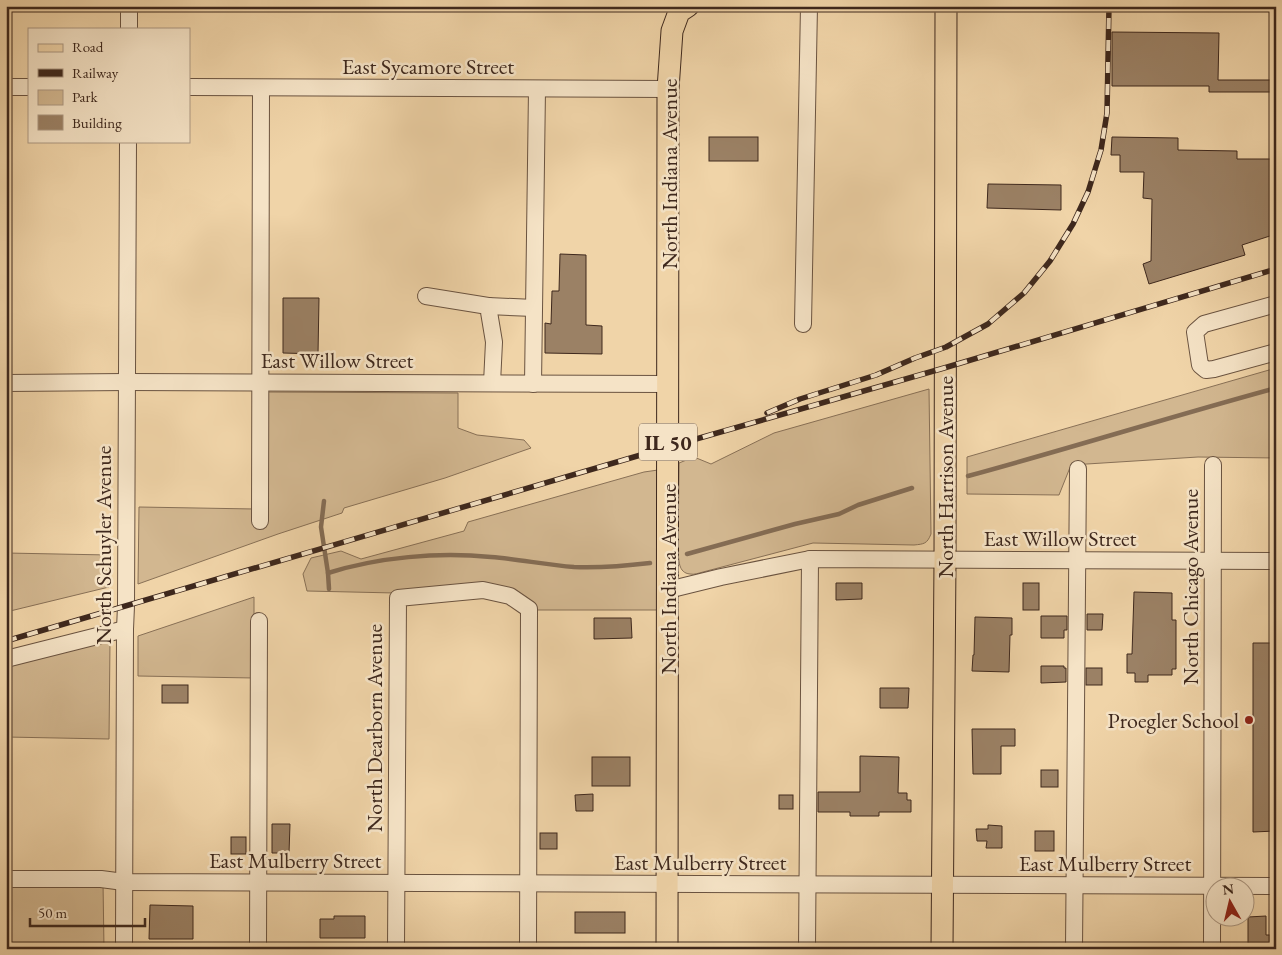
<svg xmlns="http://www.w3.org/2000/svg" width="1282" height="955" viewBox="0 0 1282 955" font-family="'EB Garamond',serif">
	<style>
		.green { fill: #d2b790; stroke: #887056 }
		.lines { fill: none; stroke-linecap: round; stroke-linejoin: round }
		.stream { stroke: #846c54; stroke-width: 4.5 }
		.building { fill: #9b8165; stroke: #3e281d }
		.minor-casing { stroke: #6a5340; stroke-width: 18 }
		.major-casing { stroke: #3e281d; stroke-width: 23 }
		.minor { stroke: #f5e3c6; stroke-width: 16 }
		.major { stroke: #f0d4a8; stroke-width: 21 }
		.rail-casing { stroke: #3e281d; stroke-width: 5.5 }
		.rail { stroke: #f5e3c6; stroke-width: 4; stroke-dasharray: 11; stroke-linecap: butt }
		.poi-dot { fill: #8f2418; stroke: #f5e3c6; stroke-width: 2 }
		.labels { text-anchor: middle; dominant-baseline: central; stroke-width: 5; stroke-linejoin: round; paint-order: stroke }
		.shield { fill: #f5e3c6; stroke: #756050; stroke-width: 1 }
		.shield-label { font-size: 21px; font-weight: bold; fill: #3e281d }
		.street-label { font-size: 22px; fill: #3e281d; stroke: #f5e3c6 }
		.poi-label { font-size: 22px; fill: #3e281d; stroke: #f5e3c6; text-anchor: end }
	</style>
	<rect width="100%" height="100%" fill="#f0d4a8"/>
	<filter id="stains"><feTurbulence type="fractalNoise" baseFrequency=".004" numOctaves="4"/><feColorMatrix values="0 0 0 0 .2 0 0 0 0 .09 0 0 0 0 .02 0 0 0 .5 -.17"/></filter>
	<radialGradient id="worn" r=".72"><stop offset=".6" stop-color="#630" stop-opacity="0"/><stop offset="1" stop-color="#630" stop-opacity=".3"/></radialGradient>
	<g class="green">
		<path d="M 1276,368 L 1276,458 L 1198,457 L 1071,465 L 1059,495 L 967,494 L 967,457 Z"/>
		<path d="M 929,389 L 931,534 C 927,544 924,544 914,545 L 813,543 L 703,572 C 699,573 694,575 690,574 C 678,573 679,560 678,551 L 679,463 L 694,457 L 711,464 L 774,433 Z"/>
		<path d="M 266,392 L 458,393 L 458,428 L 477,435 L 524,440 L 531,448 L 445,478 L 344,508 L 342,513 L 278,534 L 138,584 L 139,507 L 255,509 Z"/>
		<path d="M 658,470 L 659,610 L 537,610 L 529,601 L 395,593 L 307,591 L 303,574 L 311,558 L 341,551 L 361,559 L 464,531 L 468,522 L 644,472 Z"/>
		<path d="M 6,553 L 109,555 L 109,587 L 6,612 Z"/>
		<path d="M 254,597 L 254,678 L 138,676 L 138,636 Z"/>
		<path d="M 96,641 L 110,642 L 109,739 L 6,737 L 6,665 Z"/>
		<path d="M 103,882 L 104,949 L 6,949 L 6,883 Z"/>
	</g>
	<g class="lines">
		<g class="stream">
			<path d="M 968,476 C 1071,448 1173,416 1276,388"/>
			<path d="M 324,501 L 321,527 L 328,573 L 329,589"/>
			<path d="M 687,554 L 795,524 L 839,514 L 858,505 L 912,488"/>
			<path d="M 328,573 C 379,557 437,552 491,557 C 518,559 546,565 574,567 C 600,568 625,566 650,563"/>
		</g>
	</g>
	<g class="building">
		<path d="M 1112,32 L 1219,33 L 1218,80 L 1276,80 L 1276,92 L 1209,92 L 1209,86 L 1112,86 Z"/>
		<rect x="709" y="137" width="49" height="24"/>
		<path d="M 1112,137 L 1178,138 L 1178,150 L 1237,151 L 1237,159 L 1276,159 L 1276,234 L 1242,245 L 1245,255 L 1149,284 L 1143,264 L 1151,261 L 1152,199 L 1143,198 L 1144,172 L 1120,172 L 1120,155 L 1111,155 Z"/>
		<path d="M 988,184 L 1061,185 L 1061,210 L 987,208 Z"/>
		<path d="M 560,254 L 586,255 L 586,325 L 602,326 L 602,354 L 545,353 L 545,323 L 551,324 L 552,291 L 559,291 Z"/>
		<path d="M 283,298 L 319,298 L 318,354 L 283,353 Z"/>
		<path d="M 836,583 L 862,583 L 862,599 L 836,600 Z"/>
		<rect x="1023" y="583" width="16" height="27"/>
		<path d="M 1134,592 L 1172,593 L 1172,620 L 1176,620 L 1176,669 L 1172,669 L 1172,675 L 1148,675 L 1148,682 L 1135,682 L 1135,673 L 1127,673 L 1127,654 L 1132,654 Z"/>
		<path d="M 1087,614 L 1103,614 L 1102,630 L 1087,630 Z"/>
		<path d="M 1041,616 L 1067,616 L 1067,630 L 1064,630 L 1064,638 L 1041,638 Z"/>
		<path d="M 975,617 L 1012,618 L 1012,635 L 1010,635 L 1009,672 L 972,671 L 973,655 L 974,655 Z"/>
		<path d="M 594,618 L 631,618 L 632,638 L 594,639 Z"/>
		<path d="M 1253,643 L 1276,643 L 1276,831 L 1253,832 Z"/>
		<path d="M 1041,666 L 1064,666 L 1064,668 L 1066,668 L 1066,682 L 1041,683 Z"/>
		<rect x="1086" y="668" width="16" height="17"/>
		<rect x="162" y="685" width="26" height="18"/>
		<path d="M 880,688 L 909,688 L 908,708 L 880,708 Z"/>
		<path d="M 972,729 L 1015,729 L 1015,746 L 1001,746 L 1001,774 L 973,774 Z"/>
		<path d="M 860,756 L 899,757 L 898,793 L 907,793 L 907,800 L 911,800 L 911,812 L 879,812 L 879,816 L 850,816 L 850,812 L 818,812 L 818,792 L 860,792 Z"/>
		<rect x="592" y="757" width="38" height="29"/>
		<rect x="1041" y="770" width="17" height="17"/>
		<path d="M 593,794 L 593,811 L 576,811 L 575,795 Z"/>
		<rect x="779" y="795" width="14" height="14"/>
		<path d="M 272,824 L 290,824 L 289,853 L 272,853 Z"/>
		<path d="M 988,825 L 1002,826 L 1002,848 L 986,848 L 987,841 L 977,841 L 976,829 L 988,829 Z"/>
		<rect x="1035" y="831" width="19" height="20"/>
		<rect x="540" y="833" width="17" height="16"/>
		<rect x="231" y="837" width="15" height="17"/>
		<path d="M 150,905 L 193,906 L 193,939 L 149,939 Z"/>
		<rect x="575" y="912" width="50" height="21"/>
		<path d="M 334,916 L 365,916 L 365,938 L 320,938 L 320,919 L 334,919 Z"/>
		<path d="M 1266,916 L 1266,935 L 1270,935 L 1270,949 L 1248,949 L 1248,917 Z"/>
	</g>
	<g class="lines">
		<g class="minor-casing">
			<g id="minor">
				<path d="M 129,29 L 129,6"/>
				<path d="M 6,87 L 29,87"/>
				<path d="M 189,87 L 668,89"/>
				<path d="M 426,296 L 488,306 L 494,342 L 492,383"/>
				<path d="M 1276,304 L 1204,324 L 1195,332 L 1200,365 L 1206,370 L 1214,369 L 1276,352"/>
				<path d="M 488,306 L 534,308"/>
				<path d="M 803,324 L 809,6"/>
				<path d="M 6,383 L 127,382 L 668,384"/>
				<path d="M 533,384 L 537,89"/>
				<path d="M 260,521 L 261,88"/>
				<path d="M 668,590 L 721,577 L 810,559 L 1276,561"/>
				<path d="M 6,660 L 10,658 L 125,629"/>
				<path d="M 6,879 L 101,879 L 124,882 L 1276,886"/>
				<path d="M 124,949 L 125,629 L 126,606 L 128,141"/>
				<path d="M 258,949 L 259,621"/>
				<path d="M 396,949 L 398,598 L 483,590 L 510,596 L 529,609 L 528,949"/>
				<path d="M 807,949 L 810,559"/>
				<path d="M 1074,949 L 1078,469"/>
				<path d="M 1212,949 L 1213,465"/>
			</g>
		</g>
		<g class="major-casing">
			<g id="major">
				<path d="M 667,949 L 668,89 L 672,31 L 679,12 L 688,6"/>
				<path d="M 942,949 L 945,560 L 946,6"/>
			</g>
		</g>
		<use href="#minor" class="minor"/>
		<use href="#major" class="major"/>
		<g class="rail-casing">
			<g id="rail">
				<path d="M 767,413 L 800,399 L 876,375 L 915,358 L 946,347 L 988,324 L 1024,293 L 1050,261 L 1073,224 L 1088,192 L 1101,150 L 1107,113 L 1109,6"/>
				<path d="M 6,641 L 668,447 L 944,368 L 1276,269"/>
			</g>
		</g>
		<use href="#rail" class="rail"/>
	</g>
	<circle class="poi-dot" cx="1249" cy="720" r="5"/>
	<g class="labels">
		<rect class="shield" x="639" y="423.5" width="58" height="37" rx="4"/>
		<g class="shield-label">
			<text x="668" y="442">IL 50</text>
		</g>
		<g class="street-label">
			<text x="428" y="66">East Sycamore Street</text>
			<text transform="translate(669 174) rotate(-90)">North Indiana Avenue</text>
			<text x="337" y="360">East Willow Street</text>
			<text transform="translate(945 477) rotate(-90)">North Harrison Avenue</text>
			<text x="1060" y="538">East Willow Street</text>
			<text transform="translate(103 545) rotate(-90)">North Schuyler Avenue</text>
			<text transform="translate(668 579) rotate(-90)">North Indiana Avenue</text>
			<text transform="translate(1190 587) rotate(-90)">North Chicago Avenue</text>
			<text transform="translate(374 728) rotate(-90)">North Dearborn Avenue</text>
			<text x="295" y="860">East Mulberry Street</text>
			<text x="700" y="862">East Mulberry Street</text>
			<text x="1105" y="863">East Mulberry Street</text>
		</g>
		<g class="poi-label">
			<text x="1239" y="720">Proegler School</text>
		</g>
	</g>
	<rect width="1282" height="955" fill="none" stroke="#f0d4a8" stroke-width="25"/>
	<rect x="8" y="8" width="1267" height="940" fill="none" stroke="#3e281d" stroke-width="2.5"/>
	<rect x="12" y="12" width="1257" height="930" fill="none" stroke="#3e281d"/>
	<rect x="28" y="28" width="162" height="115" fill="#f5e3c6" stroke="#ac9882"/>
	<rect x="38" y="44" width="25" height="8" fill="#f0d4a8" stroke="#ac9882"/>
	<text x="72" y="52" font-size="15" fill="#3e281d">Road</text>
	<rect x="38" y="69" width="25" height="8" fill="#3e281d" stroke="#ac9882"/>
	<text x="72" y="78" font-size="15" fill="#3e281d">Railway</text>
	<rect x="38" y="90" width="25" height="15" fill="#d2b790" stroke="#ac9882"/>
	<text x="72" y="102" font-size="15" fill="#3e281d">Park</text>
	<rect x="38" y="115" width="25" height="15" fill="#9b8165" stroke="#ac9882"/>
	<text x="72" y="128" font-size="15" fill="#3e281d">Building</text>
	<g transform="translate(1230 902) rotate(352)"><circle r="24" fill="#f5e3c6" stroke="#ac9882"/>
	<path d="M0-4L9 19L0 12L-9 19Z" fill="#8f2418"/>
	<text y="-8" font-size="14" font-weight="bold" text-anchor="middle" fill="#3e281d">N</text>
	</g>
	<path d="M30 918v8h115v-8" fill="none" stroke="#3e281d" stroke-width="2.5"/>
	<text x="38" y="918" font-size="15" fill="#3e281d" stroke="#f5e3c6" stroke-width="4" paint-order="stroke">50 m</text>
	<rect width="100%" height="100%" filter="url(#stains)"/>
	<rect width="100%" height="100%" fill="url(#worn)"/>
</svg>
